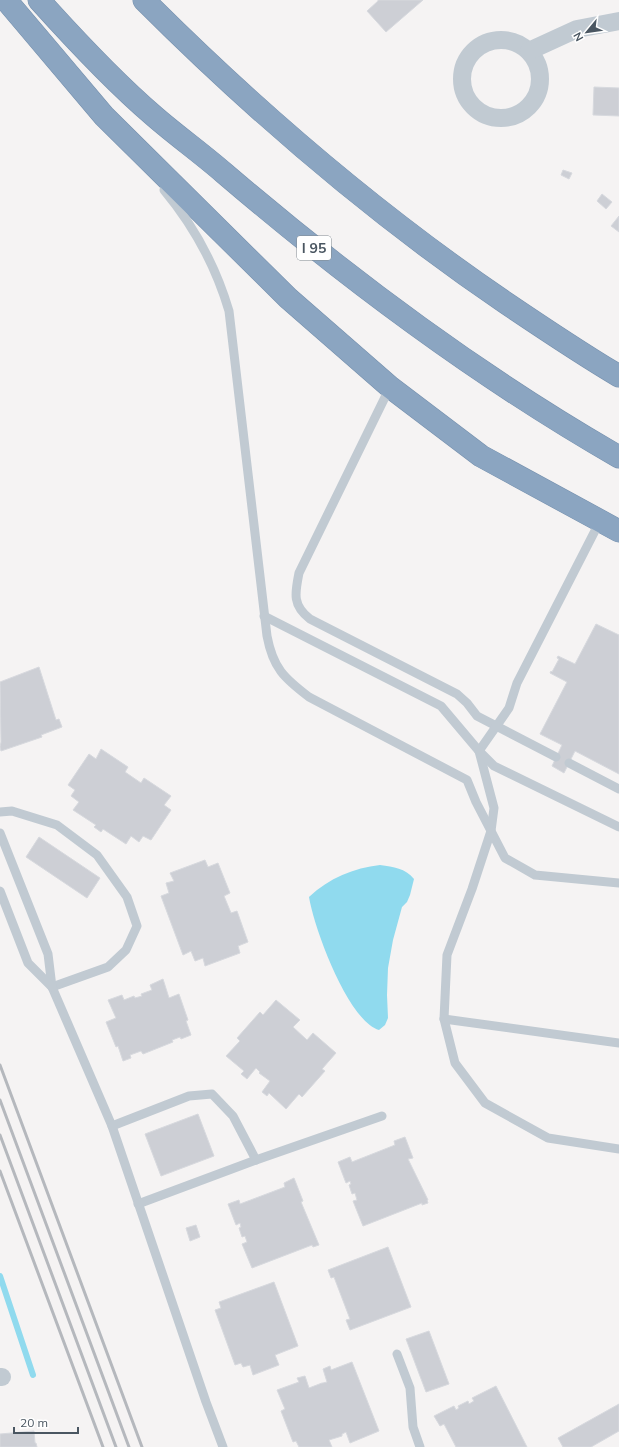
<svg xmlns="http://www.w3.org/2000/svg" width="619" height="1447" viewBox="0 0 619 1447" font-family="Mulish,sans-serif">
	<style>
		.water { fill: #90daee }
		.lines { fill: none; stroke-linecap: round; stroke-linejoin: round }
		.stream { stroke: #90daee; stroke-width: 6 }
		.building { fill: #cdcfd5; stroke: #d7d9de }
		.highway-casing { stroke: #7690ad; stroke-width: 23 }
		.lane { stroke: #c1cad2; stroke-width: 9 }
		.street { stroke: #c1cad2; stroke-width: 18 }
		.highway { stroke: #8ba5c1; stroke-width: 22 }
		.rail { stroke: #b5b8bd; stroke-width: 3 }
		.labels { text-anchor: middle; dominant-baseline: central; stroke-width: 3.5; stroke-linejoin: round; paint-order: stroke }
		.shield { fill: #fff; stroke: #808990; stroke-width: 1 }
		.shield-label { font-size: 14px; font-weight: bold; fill: #4a5661 }
	</style>
	<rect width="100%" height="100%" fill="#f5f3f3"/>
	<path class="water" d="M 380,865 C 394,867 405,868 414,879 L 410,895 L 407,902 L 402,907 L 393,940 L 388,968 L 387,995 L 388,1018 L 385,1025 L 379,1030 C 348,1021 314,928 309,897 C 329,878 354,868 380,865 Z"/>
	<g class="lines">
		<path class="stream" d="M 0,1276 L 33,1375"/>
	</g>
	<g class="building">
		<path d="M 378,0 L 423,0 L 386,32 L 367,11 L 378,1 Z"/>
		<path d="M 594,87 L 619,88 L 619,116 L 593,115 Z"/>
		<path d="M 563,170 L 572,173 L 569,179 L 561,175 Z"/>
		<path d="M 602,194 L 612,202 L 606,209 L 597,201 Z"/>
		<path d="M 619,216 L 619,232 L 611,226 Z"/>
		<path d="M 596,624 L 619,635 L 619,774 L 575,751 L 564,773 L 552,766 L 562,745 L 540,734 L 567,682 L 550,673 L 551,671 L 552,672 L 559,659 L 557,658 L 558,656 L 575,664 Z"/>
		<path d="M 39,667 L 56,720 L 59,719 L 62,727 L 41,735 L 42,737 L 1,751 L 0,747 L 1,742 L 0,682 Z"/>
		<path d="M 101,749 L 128,767 L 125,772 L 141,783 L 144,778 L 171,796 L 164,805 L 171,810 L 151,840 L 143,836 L 139,842 L 131,836 L 126,844 L 103,829 L 101,832 L 94,827 L 96,825 L 73,810 L 79,802 L 71,796 L 75,790 L 68,785 L 89,754 L 96,759 Z"/>
		<path d="M 39,837 L 100,878 L 87,898 L 26,857 Z"/>
		<path d="M 205,860 L 208,867 L 218,863 L 230,893 L 224,896 L 231,913 L 237,911 L 248,942 L 238,946 L 240,953 L 205,966 L 203,958 L 195,961 L 191,951 L 183,955 L 161,896 L 169,893 L 166,883 L 174,881 L 170,873 Z"/>
		<path d="M 163,979 L 169,998 L 179,994 L 188,1020 L 186,1021 L 191,1035 L 181,1039 L 180,1037 L 172,1040 L 173,1042 L 143,1054 L 141,1051 L 130,1055 L 131,1058 L 123,1061 L 118,1046 L 116,1047 L 106,1022 L 116,1018 L 108,1000 L 122,995 L 124,1000 L 134,996 L 135,998 L 142,996 L 141,994 L 152,990 L 150,985 Z"/>
		<path d="M 276,1000 L 300,1020 L 293,1027 L 307,1040 L 313,1033 L 336,1053 L 322,1069 L 325,1071 L 302,1097 L 299,1094 L 286,1109 L 269,1093 L 267,1096 L 262,1092 L 270,1081 L 259,1073 L 260,1072 L 256,1068 L 247,1079 L 241,1074 L 244,1071 L 226,1056 L 240,1041 L 237,1038 L 260,1012 L 263,1015 Z"/>
		<path d="M 198,1114 L 214,1156 L 161,1176 L 145,1134 Z"/>
		<path d="M 405,1137 L 413,1158 L 408,1159 L 428,1200 L 427,1200 L 428,1203 L 422,1205 L 422,1203 L 363,1226 L 353,1201 L 357,1200 L 355,1193 L 352,1194 L 349,1185 L 351,1184 L 350,1181 L 346,1183 L 338,1162 L 350,1157 L 352,1162 L 385,1149 L 395,1145 L 394,1141 Z"/>
		<path d="M 294,1178 L 303,1201 L 301,1202 L 319,1245 L 313,1247 L 312,1245 L 252,1268 L 242,1244 L 247,1242 L 245,1236 L 242,1237 L 239,1228 L 241,1227 L 240,1223 L 236,1225 L 228,1204 L 239,1200 L 240,1204 L 285,1187 L 284,1183 Z"/>
		<path d="M 196,1225 L 200,1237 L 190,1241 L 186,1228 Z"/>
		<path d="M 388,1247 L 411,1307 L 350,1330 L 346,1320 L 350,1319 L 334,1277 L 331,1278 L 328,1270 Z"/>
		<path d="M 274,1282 L 298,1346 L 275,1355 L 279,1365 L 253,1375 L 250,1365 L 243,1367 L 241,1363 L 235,1365 L 215,1310 L 221,1308 L 219,1302 Z"/>
		<path d="M 429,1331 L 449,1384 L 426,1392 L 406,1339 Z"/>
		<path d="M 352,1362 L 379,1431 L 350,1443 L 346,1432 L 342,1434 L 342,1436 L 329,1440 L 332,1447 L 299,1447 L 296,1441 L 293,1442 L 281,1411 L 285,1409 L 277,1390 L 299,1382 L 297,1378 L 305,1376 L 309,1388 L 322,1383 L 323,1383 L 327,1382 L 323,1369 L 330,1366 L 331,1370 Z"/>
		<path d="M 496,1386 L 527,1447 L 456,1447 L 444,1424 L 440,1426 L 434,1416 L 454,1406 L 456,1410 L 459,1408 L 458,1406 L 468,1401 L 469,1404 L 474,1401 L 472,1398 Z"/>
		<path d="M 619,1404 L 619,1431 L 591,1447 L 563,1447 L 558,1438 Z"/>
		<path d="M 34,1431 L 35,1443 L 36,1443 L 37,1447 L 0,1447 L 0,1434 Z"/>
	</g>
	<g class="lines">
		<g class="highway-casing">
			<g id="highway">
				<path d="M 6,0 L 104,116 L 288,298 L 390,387 L 481,456 L 619,531"/>
				<path d="M 39,0 C 75,40 113,81 154,116 C 177,136 201,153 224,173 C 348,279 476,375 619,457"/>
				<path d="M 144,0 C 256,112 375,214 506,303 C 543,328 580,353 619,376"/>
			</g>
		</g>
		<g class="lane">
			<path d="M 164,190 C 194,226 216,267 229,311 L 267,636 C 273,668 284,678 309,697 L 467,780 L 476,802 L 505,858 L 535,875 L 619,883"/>
			<path d="M 390,387 L 299,573 C 295,593 292,605 310,619 L 457,694 L 467,703 L 477,716 L 556,757"/>
			<path d="M 600,521 L 517,683 L 509,708 L 479,751 L 494,808 L 491,831 L 472,889 L 447,955 L 444,1019 L 455,1063 L 485,1103 L 548,1138 L 619,1149"/>
			<path d="M 264,616 L 441,706 L 479,751 L 494,766 L 619,827"/>
			<path d="M 569,763 L 619,789"/>
			<path d="M 0,812 L 12,811 L 57,825 L 97,855 L 127,897 L 137,926 L 126,950 L 108,967 L 52,987"/>
			<path d="M 0,833 L 48,954 L 52,987 L 112,1126 L 206,1402 L 223,1447"/>
			<path d="M 0,891 L 28,963 L 52,987"/>
			<path d="M 444,1019 L 619,1043"/>
			<path d="M 112,1126 L 189,1096 L 212,1094 L 233,1116 L 256,1160"/>
			<path d="M 138,1204 L 256,1160 L 382,1116"/>
			<path d="M 397,1354 L 410,1388 L 413,1427 L 420,1447"/>
		</g>
		<g class="street">
			<circle cx="501" cy="79" r="39"/>
			<path d="M 529,51 L 577,29 L 619,21"/>
			<path d="M 0,1377 L 2,1377"/>
		</g>
		<use href="#highway" class="highway"/>
		<g class="rail">
			<path d="M 0,1065 L 142,1447"/>
			<path d="M 0,1100 L 129,1447"/>
			<path d="M 0,1135 L 116,1447"/>
			<path d="M 0,1171 L 103,1447"/>
		</g>
	</g>
	<g class="labels">
		<rect class="shield" x="297" y="236" width="34" height="24" rx="3"/>
		<g class="shield-label">
			<text x="314" y="248">I 95</text>
		</g>
	</g>
	<g transform="translate(587 32) rotate(241)" stroke="#ffffff" stroke-width="3" paint-order="stroke">
	<path d="M0-3L7 15L0 10L-7 15Z" fill="#4a5661"/>
	<text y="-6" font-size="11" font-weight="bold" text-anchor="middle" fill="#4a5661">N</text>
	</g>
	<path d="M14 1427v6h64v-6" fill="none" stroke="#4a5661" stroke-width="2"/>
	<text x="20" y="1427" font-size="12" fill="#4a5661" stroke="#ffffff" stroke-width="3" paint-order="stroke">20 m</text>
</svg>
